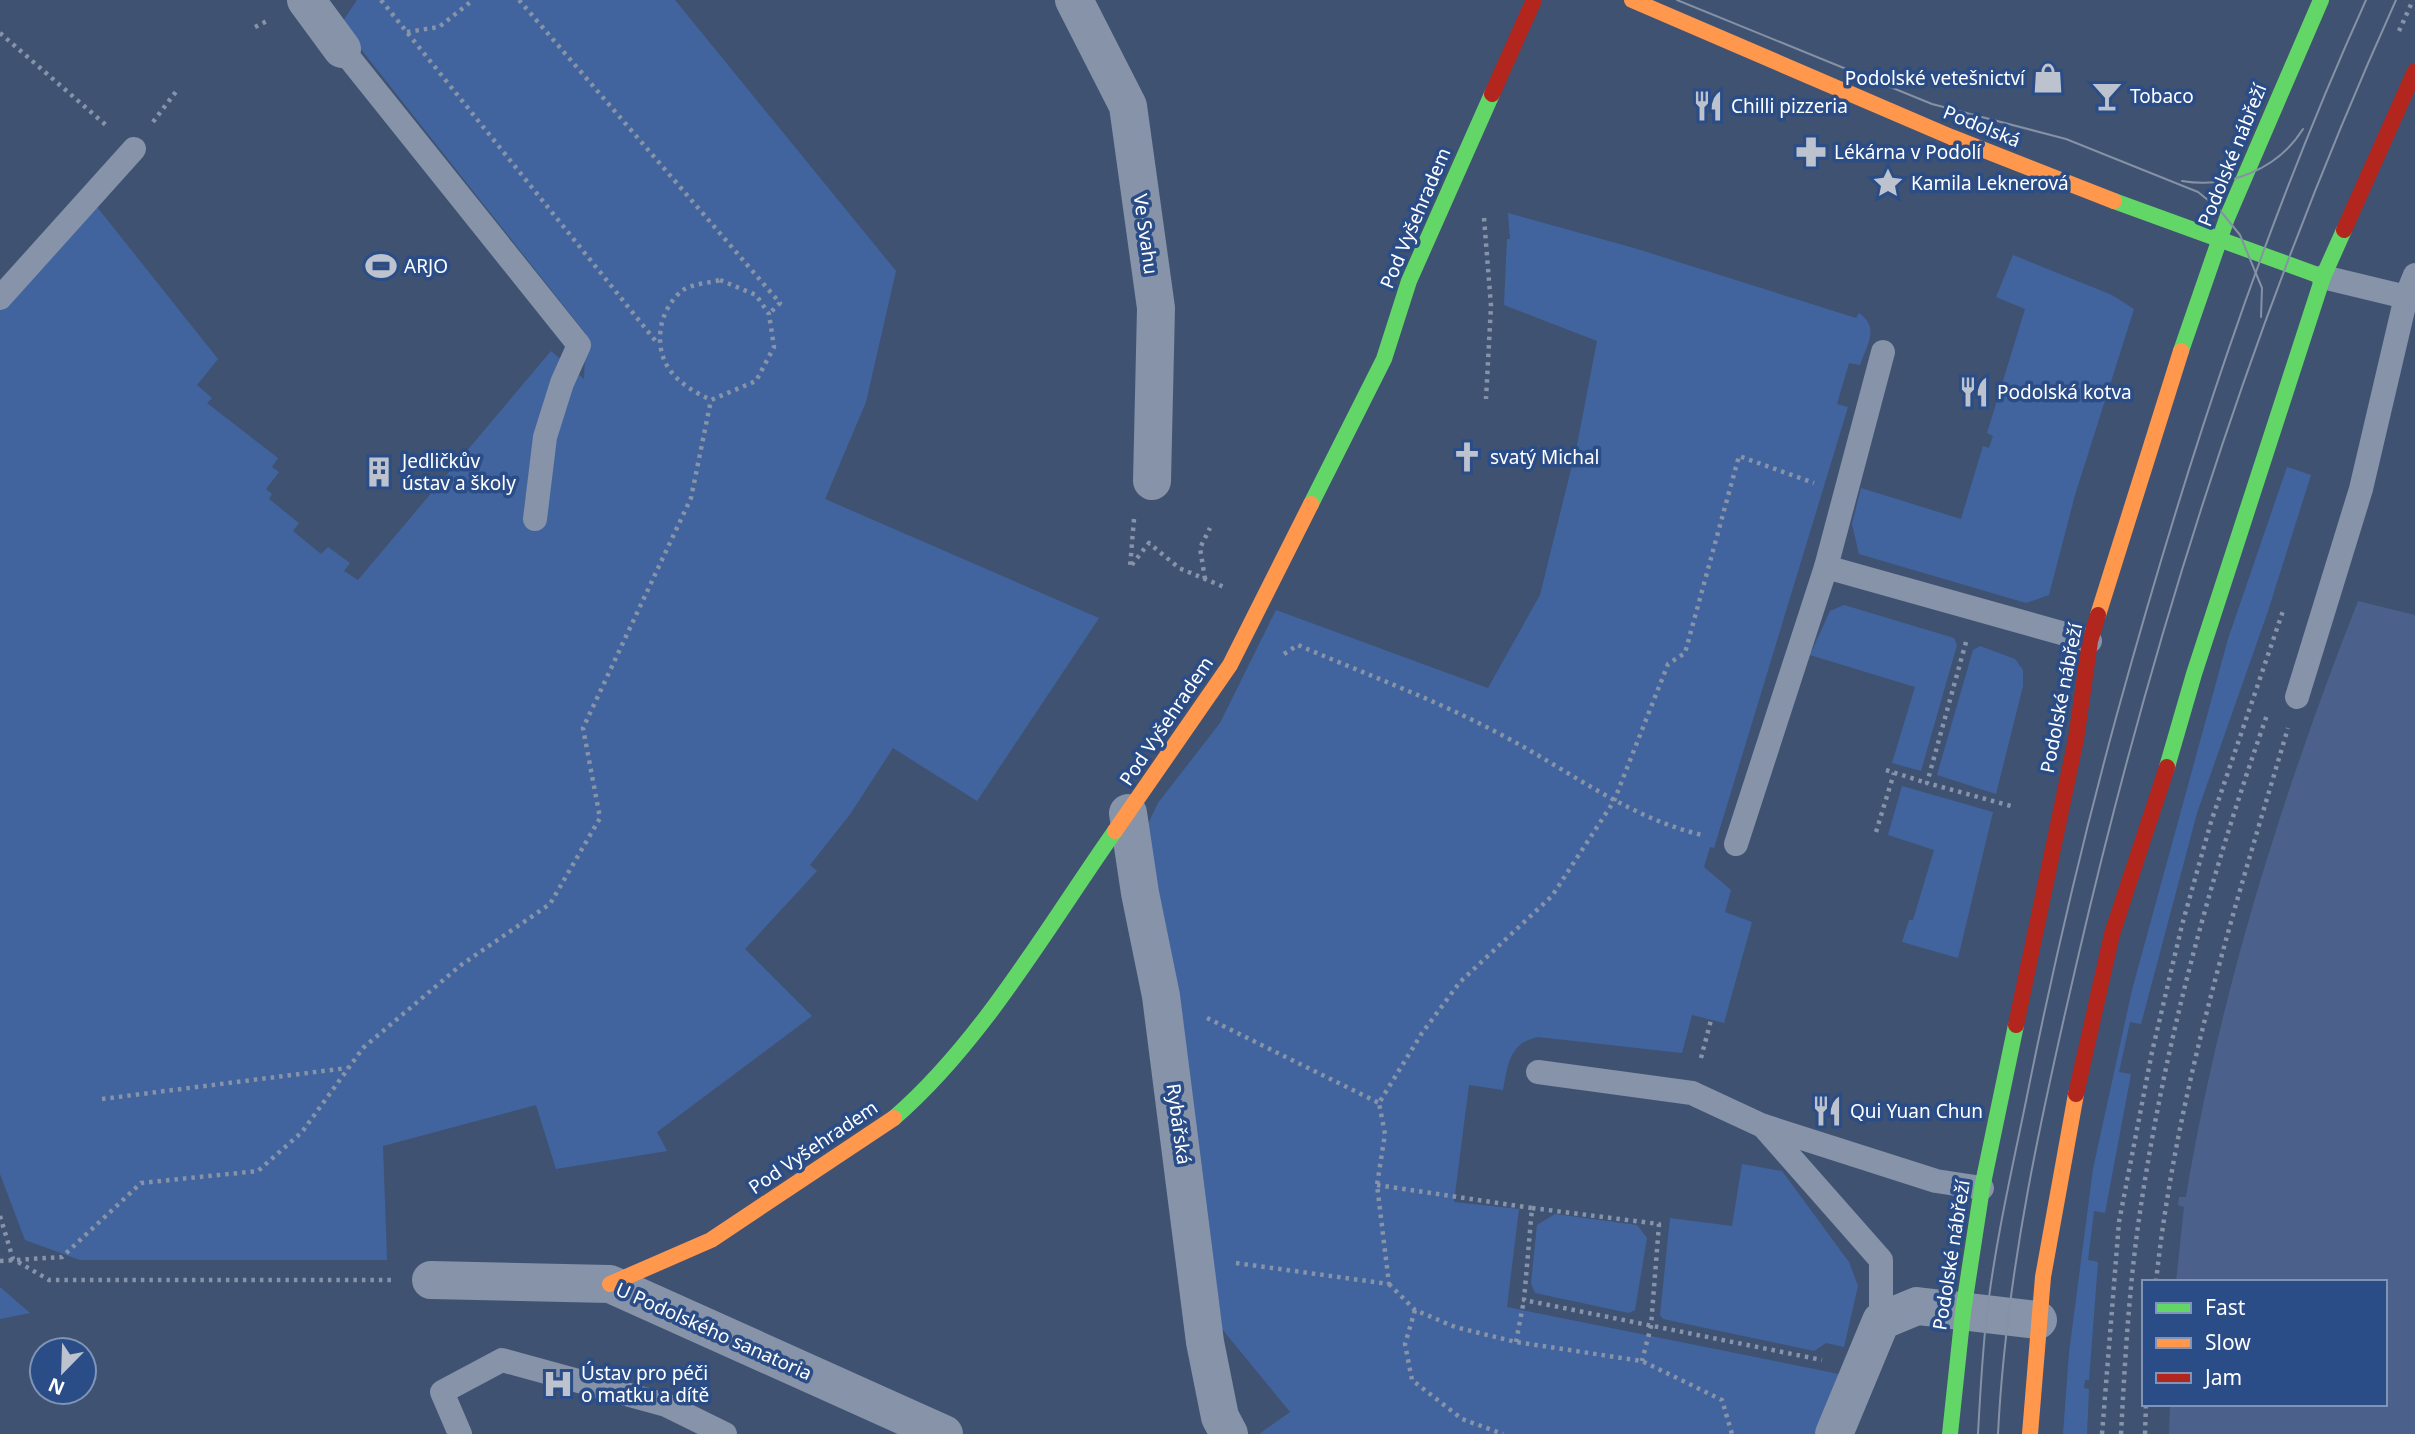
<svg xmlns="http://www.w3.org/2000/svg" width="2415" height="1434" viewBox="0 0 2415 1434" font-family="'Noto Sans',sans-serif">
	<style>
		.green { fill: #42649e }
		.water { fill: #4b618b }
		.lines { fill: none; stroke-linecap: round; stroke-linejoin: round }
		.path { stroke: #8693a8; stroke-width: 4.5; stroke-dasharray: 3.5 5; stroke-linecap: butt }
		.lane { stroke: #8693a8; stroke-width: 24 }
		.street { stroke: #8693a8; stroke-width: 38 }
		.fast { stroke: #63d668; stroke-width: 16 }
		.slow { stroke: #ff974d; stroke-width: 16 }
		.jam { stroke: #b3261e; stroke-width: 16 }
		.tram { stroke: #8592a5; stroke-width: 2 }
		.labels { text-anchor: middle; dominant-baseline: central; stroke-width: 7; stroke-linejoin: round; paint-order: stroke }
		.poi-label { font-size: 19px; fill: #fff; stroke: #2a4c87; text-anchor: start }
		.street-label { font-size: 19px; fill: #fff; stroke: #2a4c87 }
	</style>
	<rect width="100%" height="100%" fill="#3f5272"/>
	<g class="green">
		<path d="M 357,0 L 675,0 L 896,271 L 866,402 L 825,499 L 1099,618 L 977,801 L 893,748 L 851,813 L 810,865 L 817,871 L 745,949 L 812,1016 L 657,1132 L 667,1151 L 556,1169 L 536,1105 L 383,1146 L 387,1260 L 80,1260 L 25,1240 L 0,1174 L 0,310 L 97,207 L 218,359 L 197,385 L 212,398 L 207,403 L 278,458 L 272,467 L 279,472 L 266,489 L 272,494 L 269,499 L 299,523 L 293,531 L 321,554 L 328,547 L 350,563 L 344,571 L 358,580 L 551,351 L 584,379 L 586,334 L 341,24 Z"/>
		<path d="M 1508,213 L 1634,248 L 1856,318 L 1859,313 C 1880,328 1867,344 1860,365 L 1849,363 L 1837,404 L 1848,407 L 1714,848 L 1710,847 L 1704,867 L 1731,890 L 1725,912 L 1752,922 L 1724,1023 L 1692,1015 L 1682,1053 L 1538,1037 C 1509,1043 1508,1065 1503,1090 L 1469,1085 L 1454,1202 L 1519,1209 L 1507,1307 L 1839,1374 L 1851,1434 L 1259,1434 L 1290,1412 L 1218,1324 L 1146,828 L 1158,803 L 1220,723 L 1276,610 L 1488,688 L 1540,595 L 1577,445 L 1597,341 L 1504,305 L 1507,239 L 1510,239 Z"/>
		<path d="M 2013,255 L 2112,295 L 2134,309 L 2075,495 L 2049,595 L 2026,603 L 1859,554 L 1852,524 L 1861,488 L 1961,519 L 1983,446 L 1989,448 L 1993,436 L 1987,433 L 2025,309 L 1996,297 Z"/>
		<path d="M 2287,467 L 2311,475 L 2268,611 L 2197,813 L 2141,1024 L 2130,1022 L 2119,1072 L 2131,1074 L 2105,1213 L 2094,1211 L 2088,1260 L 2098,1262 L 2089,1380 L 2085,1380 L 2084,1388 L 2089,1389 L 2087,1434 L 2063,1434 L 2069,1353 L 2093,1169 L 2132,990 L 2228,639 Z"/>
		<path d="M 1844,605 L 1954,638 L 1957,645 L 1921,771 L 1892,763 L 1915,687 L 1810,655 L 1830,611 Z"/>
		<path d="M 1980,646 L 2015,659 L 2023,670 L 2023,686 L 1996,794 L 1937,775 L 1973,650 Z"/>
		<path d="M 1902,786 L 1993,812 L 1958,958 L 1902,942 L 1909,920 L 1913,920 L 1934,850 L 1888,835 Z"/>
		<path d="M 1742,1164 L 1782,1171 L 1849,1262 L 1858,1286 L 1844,1347 L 1826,1343 L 1814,1351 L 1663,1319 L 1660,1315 L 1670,1218 L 1732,1226 Z"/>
		<path d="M 1555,1214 L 1637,1225 L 1647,1238 L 1635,1310 L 1629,1313 L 1535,1293 L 1531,1283 L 1537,1225 Z"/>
		<path d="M 0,1287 L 30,1313 L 0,1319 Z"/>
	</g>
	<path class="water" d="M 2358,601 L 2415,615 L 2415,1434 L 2169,1434 L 2170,1404 L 2385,1404 L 2385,1282 L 2176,1282 L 2184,1207 L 2178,1205 L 2179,1197 L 2186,1197 C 2220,991 2282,795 2358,601 Z"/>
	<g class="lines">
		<g class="path">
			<path d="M 381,0 L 658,344"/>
			<path d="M 519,0 L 780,303 L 769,314"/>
			<path d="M 255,27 L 269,20"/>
			<path d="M 2399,31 L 2413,0"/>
			<path d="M 407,32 L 439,27 L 473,0"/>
			<path d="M 0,33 L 107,126"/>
			<path d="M 153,122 L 178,89"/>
			<path d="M 1484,218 L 1491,306 L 1486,399"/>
			<path d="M 720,280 L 756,295 L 769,314 L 774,347 L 756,381 L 711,400 C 679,385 655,366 661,327 C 663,314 672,298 683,290 C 692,284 709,283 720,280 Z"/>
			<path d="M 1134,519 L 1130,567 L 1149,543 L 1179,568 L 1224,587"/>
			<path d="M 1205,579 L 1200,548 L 1210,528"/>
			<path d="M 1966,642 L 1927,783 L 2011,806"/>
			<path d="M 1284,654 L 1298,645 C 1365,674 1434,699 1498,733 C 1566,768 1626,817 1702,835"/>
			<path d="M 1886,770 L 1927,783"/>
			<path d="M 1876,832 L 1894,773"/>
			<path d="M 1207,1018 L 1379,1103"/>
			<path d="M 1701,1058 L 1711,1020"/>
			<path d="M 102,1099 L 347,1068"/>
			<path d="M 1377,1185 L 1532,1208 L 1524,1300 L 1822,1360"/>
			<path d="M 1532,1208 L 1659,1224 L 1651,1326 L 1642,1361"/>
			<path d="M 0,1216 L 13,1259 L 49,1280 L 392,1280"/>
			<path d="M 0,1261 L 62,1257 L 141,1183 L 258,1171 L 302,1132 L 363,1048 L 461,965 L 550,904 L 600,818 L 583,728 L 691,498 L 711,400"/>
			<path d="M 1236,1263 L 1389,1284 L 1377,1185 L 1385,1134 L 1379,1103 L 1422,1033 L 1460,982 L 1552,896 L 1614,801 L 1668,664 L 1685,653 L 1739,456 L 1814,483"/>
			<path d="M 2156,1282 C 2176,1093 2234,910 2288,728"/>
			<path d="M 1389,1284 L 1415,1310 L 1455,1327 L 1516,1342 L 1642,1361 L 1722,1400 L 1732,1434"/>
			<path d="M 1415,1310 L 1405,1344 L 1412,1380 L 1462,1419 L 1503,1434"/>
			<path d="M 1516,1342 L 1524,1300"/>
			<path d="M 2102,1434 L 2119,1222 L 2152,1052 L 2182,925 L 2211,822 L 2284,608"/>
			<path d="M 2121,1434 C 2125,1360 2129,1286 2140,1212 C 2165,1042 2210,877 2267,715"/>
			<path d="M 2145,1434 L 2146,1404"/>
		</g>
		<g class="lane">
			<path d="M 342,49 L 579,345 L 562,383 L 545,437 L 535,519"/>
			<path d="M 2323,277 L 2406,297"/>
			<path d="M 0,298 L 134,149"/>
			<path d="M 1826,567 L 2090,641"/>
			<path d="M 2297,697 L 2361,489 L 2406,297 L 2415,275"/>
			<path d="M 1736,844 L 1826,567 L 1883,352"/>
			<path d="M 1538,1072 L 1692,1093 L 1763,1126 L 1881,1260 L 1881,1321"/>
			<path d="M 1764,1126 L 1936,1181 L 1982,1188"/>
			<path d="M 460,1434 L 442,1392 L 502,1360 L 666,1405 L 725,1434"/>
		</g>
		<g class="street">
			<path d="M 306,0 L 342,49"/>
			<path d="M 1074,0 L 1128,106 L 1156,308 L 1152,481"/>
			<path d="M 1128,813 L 1140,893 L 1161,996 L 1205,1342 L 1220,1417 L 1229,1434"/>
			<path d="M 431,1280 L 610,1284 L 944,1434"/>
			<path d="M 1834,1434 L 1881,1321 L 1917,1306 L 2038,1320"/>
		</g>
		<g class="fast">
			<path d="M 2114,201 L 2323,277"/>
			<path d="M 2181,351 L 2227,218 L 2321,0"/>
			<path d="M 1311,504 L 1384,359 L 1409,281 L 1492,94"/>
			<path d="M 2167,767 L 2194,674 L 2323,277 L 2344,230"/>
			<path d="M 894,1118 C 982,1042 1048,926 1115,831"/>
			<path d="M 1950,1434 L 1963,1312 L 1982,1188 L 2016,1025"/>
		</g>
		<g class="slow">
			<path d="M 1632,0 L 1951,137 L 2114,201"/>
			<path d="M 2098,615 L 2181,351"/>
			<path d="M 1115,831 L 1230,665 L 1311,504"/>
			<path d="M 610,1284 L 711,1240 L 894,1118"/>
			<path d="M 2030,1434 L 2043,1277 L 2076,1094"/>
		</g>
		<g class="jam">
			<path d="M 1492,94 L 1534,0"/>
			<path d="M 2344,230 L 2415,71"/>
			<path d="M 2016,1025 L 2076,739 L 2090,641 L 2098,615"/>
			<path d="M 2076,1094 L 2112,934 L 2167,767"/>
		</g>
		<g class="tram">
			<path d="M 1677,0 L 1932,104 L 2066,139 L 2198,192 L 2219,209 L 2240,235 L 2262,288 L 2261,317"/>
			<path d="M 2182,181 C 2229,189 2278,169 2303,129"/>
			<path d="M 1978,1434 C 1980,1397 1982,1359 1986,1322 C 1994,1248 2011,1174 2026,1101 C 2052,971 2082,842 2117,714 C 2184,471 2262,230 2366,0"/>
			<path d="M 1998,1434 C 2006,1272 2042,1111 2079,953 C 2155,626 2258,306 2396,0"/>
		</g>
	</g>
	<defs>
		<g id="shop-bare" transform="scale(2.415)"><path d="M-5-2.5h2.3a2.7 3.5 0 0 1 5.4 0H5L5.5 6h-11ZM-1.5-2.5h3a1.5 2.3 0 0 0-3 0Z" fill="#bcc2ce" stroke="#2a4c87" stroke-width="2.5" paint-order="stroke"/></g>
		<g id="bar-bare" transform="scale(2.415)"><path d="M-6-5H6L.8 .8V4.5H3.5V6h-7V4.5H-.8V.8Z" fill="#bcc2ce" stroke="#2a4c87" stroke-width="2.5" paint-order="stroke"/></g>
		<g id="restaurant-bare" transform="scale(2.415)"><path d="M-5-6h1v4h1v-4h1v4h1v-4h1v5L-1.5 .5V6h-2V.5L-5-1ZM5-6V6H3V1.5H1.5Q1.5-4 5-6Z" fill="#bcc2ce" stroke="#2a4c87" stroke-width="2.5" paint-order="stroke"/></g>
		<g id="pharmacy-bare" transform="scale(2.415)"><path d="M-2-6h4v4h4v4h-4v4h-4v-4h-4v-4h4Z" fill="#bcc2ce" stroke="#2a4c87" stroke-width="2.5" paint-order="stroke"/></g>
		<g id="sight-bare" transform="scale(2.415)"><path d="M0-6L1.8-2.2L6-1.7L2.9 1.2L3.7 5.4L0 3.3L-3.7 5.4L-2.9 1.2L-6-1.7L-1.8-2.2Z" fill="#bcc2ce" stroke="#2a4c87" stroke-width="2.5" paint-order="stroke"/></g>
		<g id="stadium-bare" transform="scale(2.415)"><path d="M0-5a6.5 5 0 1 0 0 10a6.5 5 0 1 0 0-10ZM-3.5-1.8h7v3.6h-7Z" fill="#bcc2ce" stroke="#2a4c87" stroke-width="2.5" paint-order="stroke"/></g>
		<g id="church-bare" transform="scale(2.415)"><path d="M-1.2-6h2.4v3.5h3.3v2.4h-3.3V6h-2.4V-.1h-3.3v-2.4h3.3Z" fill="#bcc2ce" stroke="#2a4c87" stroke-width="2.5" paint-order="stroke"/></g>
		<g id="building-bare" transform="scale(2.415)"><path d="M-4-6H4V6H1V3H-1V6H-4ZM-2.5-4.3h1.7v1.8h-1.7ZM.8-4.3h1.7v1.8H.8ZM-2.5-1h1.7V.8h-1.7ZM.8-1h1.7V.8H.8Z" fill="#bcc2ce" stroke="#2a4c87" stroke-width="2.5" paint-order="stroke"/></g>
		<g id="hospital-bare" transform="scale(2.415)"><path d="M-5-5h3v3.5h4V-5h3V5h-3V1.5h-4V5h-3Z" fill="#bcc2ce" stroke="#2a4c87" stroke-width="2.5" paint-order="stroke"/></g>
	</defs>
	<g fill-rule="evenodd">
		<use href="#shop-bare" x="2048" y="78"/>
		<use href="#bar-bare" x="2107" y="96"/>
		<use href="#restaurant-bare" x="1708" y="106"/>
		<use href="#pharmacy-bare" x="1811" y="152"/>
		<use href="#sight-bare" x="1888" y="183"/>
		<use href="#stadium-bare" x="381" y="266"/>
		<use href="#restaurant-bare" x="1974" y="392"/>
		<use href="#church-bare" x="1467" y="457"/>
		<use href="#building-bare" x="379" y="472"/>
		<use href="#restaurant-bare" x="1827" y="1111"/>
		<use href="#hospital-bare" x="558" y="1384"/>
	</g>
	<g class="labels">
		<g class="poi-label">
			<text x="2025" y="78" text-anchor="end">Podolské vetešnictví</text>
			<text x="2130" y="96">Tobaco</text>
			<text x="1731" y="106">Chilli pizzeria</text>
			<text x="1834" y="152">Lékárna v Podolí</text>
			<text x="1911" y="183">Kamila Leknerová</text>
			<text x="404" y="266">ARJO</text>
			<text x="1997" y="392">Podolská kotva</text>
			<text x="1490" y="457">svatý Michal</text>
			<text x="402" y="461">Jedličkův<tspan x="402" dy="22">ústav a školy</tspan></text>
			<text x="1850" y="1111">Qui Yuan Chun</text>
			<text x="581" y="1373">Ústav pro péči<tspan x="581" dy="22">o matku a dítě</tspan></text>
		</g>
		<g class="street-label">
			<text transform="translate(1982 126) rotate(22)">Podolská</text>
			<text transform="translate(2232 155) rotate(-68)">Podolské nábřeží</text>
			<text transform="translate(1415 218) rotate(-67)">Pod Vyšehradem</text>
			<text transform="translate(1146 234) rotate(82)">Ve Svahu</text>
			<text transform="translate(2061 698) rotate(-79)">Podolské nábřeží</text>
			<text transform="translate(1166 721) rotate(-56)">Pod Vyšehradem</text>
			<text transform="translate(1179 1124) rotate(82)">Rybářská</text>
			<text transform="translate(813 1147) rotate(-34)">Pod Vyšehradem</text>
			<text transform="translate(1951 1255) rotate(-81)">Podolské nábřeží</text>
			<text transform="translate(714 1331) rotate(24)">U Podolského sanatoria</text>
		</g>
	</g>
	<rect x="2142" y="1280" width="245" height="126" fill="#2a4c87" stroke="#7f94b7" stroke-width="2"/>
	<rect x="2156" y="1303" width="35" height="10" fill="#63d668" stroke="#7f94b7" stroke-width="2"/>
	<text x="2205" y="1315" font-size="21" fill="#ffffff">Fast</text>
	<rect x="2156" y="1338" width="35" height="10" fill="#ff974d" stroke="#7f94b7" stroke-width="2"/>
	<text x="2205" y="1350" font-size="21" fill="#ffffff">Slow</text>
	<rect x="2156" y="1373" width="35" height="10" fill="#b3261e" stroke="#7f94b7" stroke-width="2"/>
	<text x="2205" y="1385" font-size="21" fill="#ffffff">Jam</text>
	<g transform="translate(63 1371) rotate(203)"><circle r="33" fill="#2a4c87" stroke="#7f94b7" stroke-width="2"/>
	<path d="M0-5L12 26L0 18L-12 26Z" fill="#bcc2ce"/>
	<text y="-10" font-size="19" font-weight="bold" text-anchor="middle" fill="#ffffff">N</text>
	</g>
</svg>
